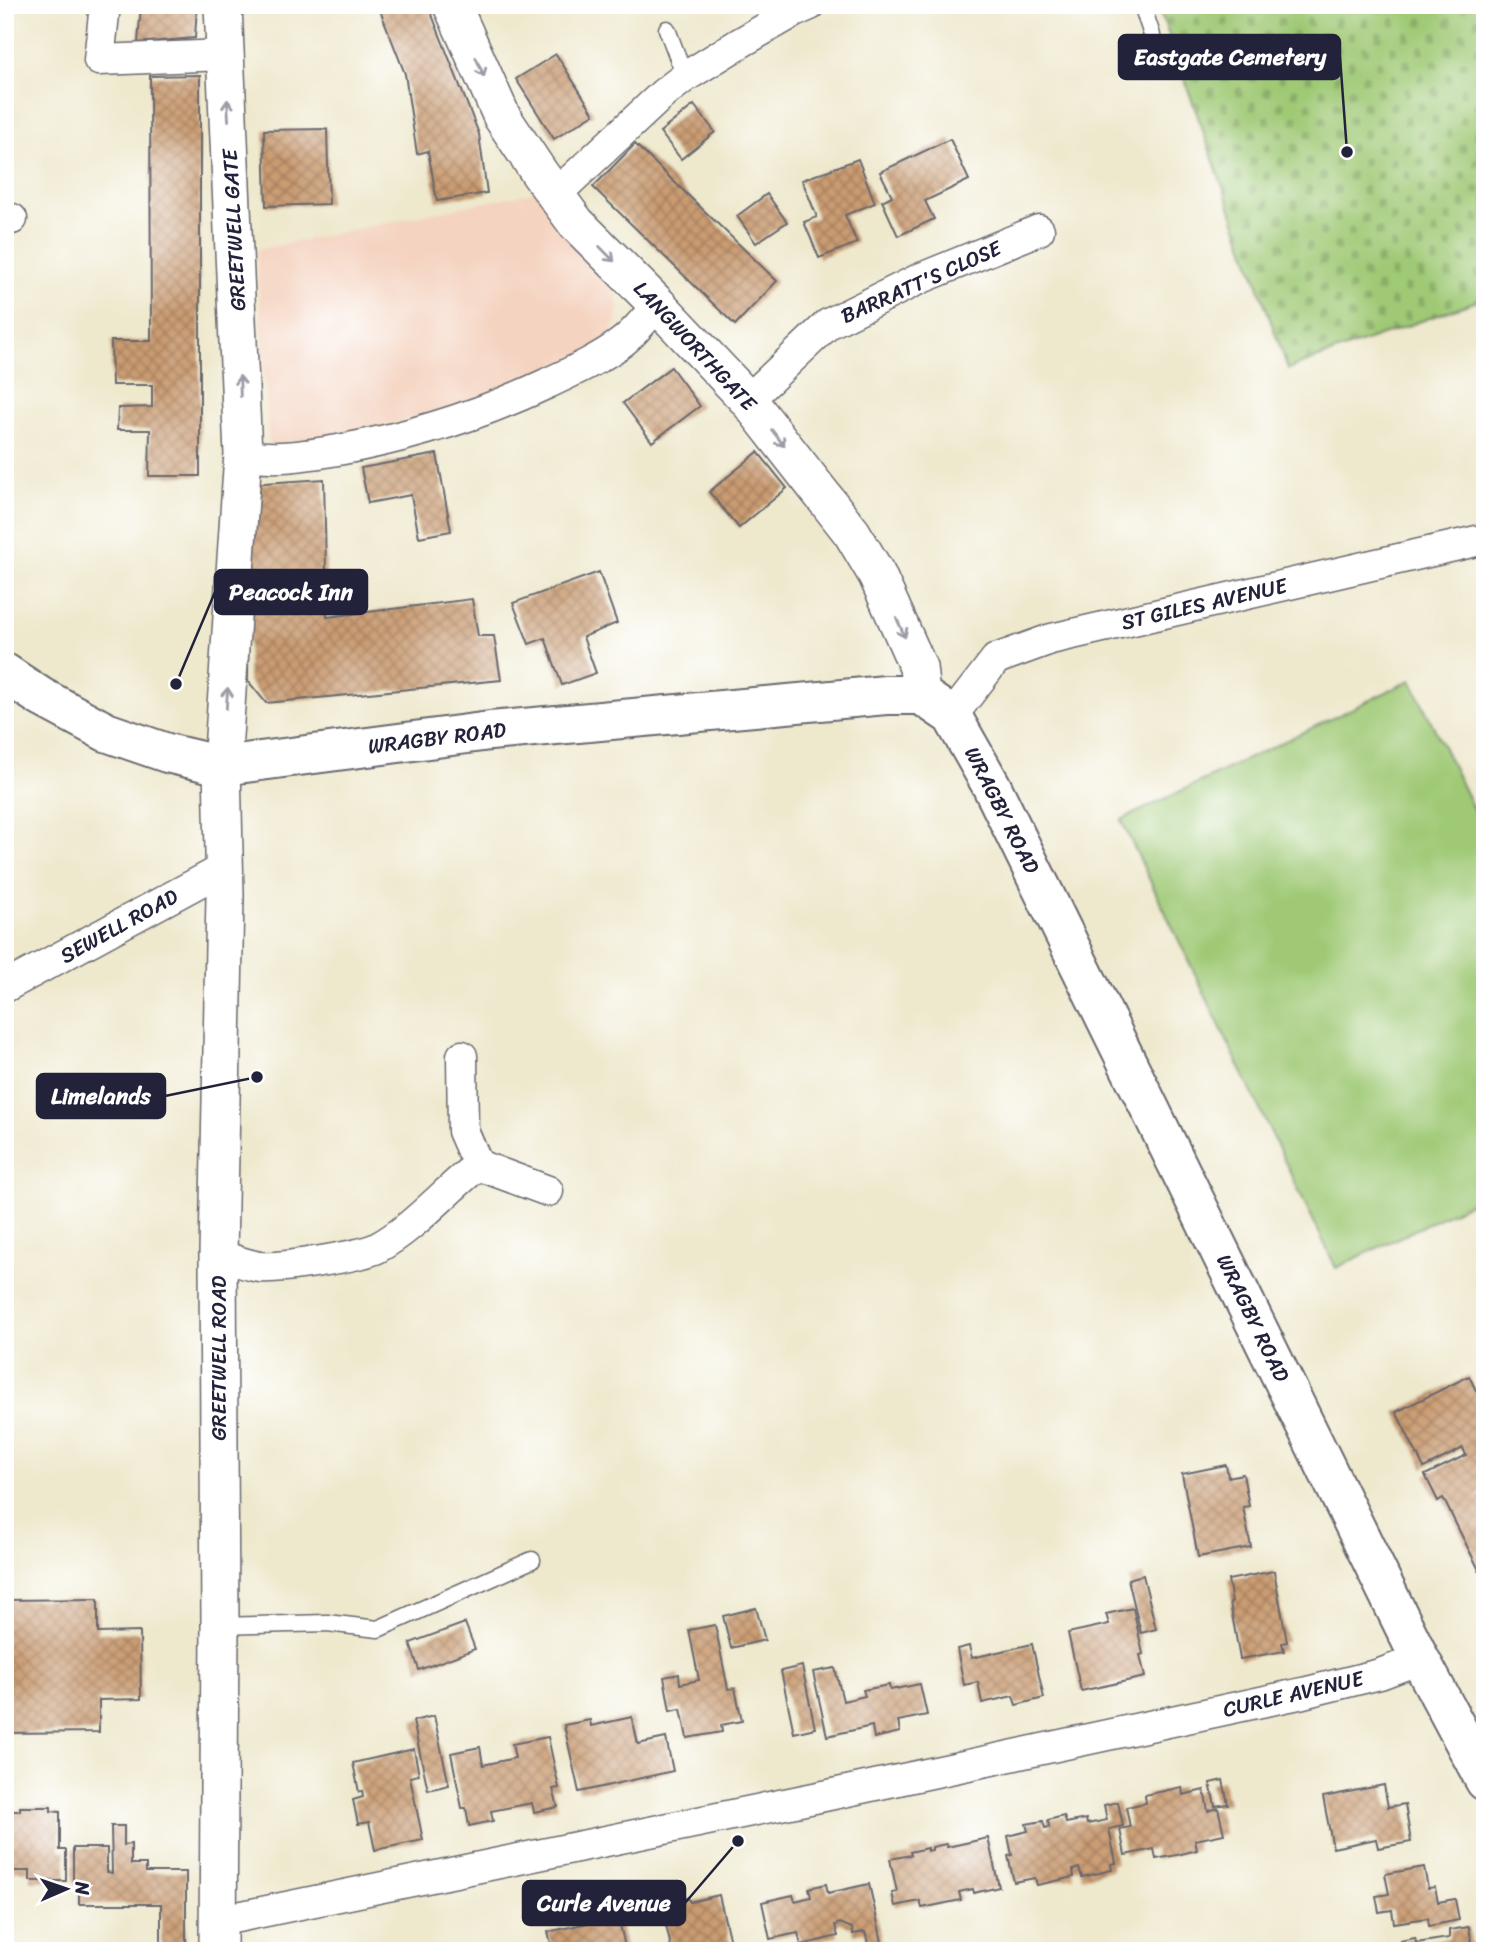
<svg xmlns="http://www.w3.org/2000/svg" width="1490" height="1956" viewBox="0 0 1490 1956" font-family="Sriracha,sans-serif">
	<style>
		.built { fill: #f4d3c0 }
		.green { fill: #9fc975; stroke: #607658; stroke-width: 2 }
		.cemetery { fill: url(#cemetery-stones); stroke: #607658; stroke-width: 2 }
		.building { fill: url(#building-cross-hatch) }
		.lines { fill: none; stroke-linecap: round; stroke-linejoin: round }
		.service-casing { stroke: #69676e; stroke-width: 19 }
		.minor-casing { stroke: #69676e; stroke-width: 33 }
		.tertiary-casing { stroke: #69676e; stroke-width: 40 }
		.primary-casing { stroke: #69676e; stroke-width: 42 }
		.service { stroke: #fff; stroke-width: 16 }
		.minor { stroke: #fff; stroke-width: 30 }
		.tertiary { stroke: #fff; stroke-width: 37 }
		.primary { stroke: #fff; stroke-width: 38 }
		.oneway { stroke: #9c9ca7 }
		.labels { text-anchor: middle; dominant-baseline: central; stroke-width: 5; stroke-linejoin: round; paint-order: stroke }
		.street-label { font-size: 21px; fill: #22223b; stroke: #fff }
		.leader { fill: none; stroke: #22223b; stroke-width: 2.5 }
		.callout-dot { fill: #22223b; stroke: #fff; stroke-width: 2.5 }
		.callout { fill: #22223b; stroke: #22223b; stroke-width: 2.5 }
		.callout-label { font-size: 23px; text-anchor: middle; font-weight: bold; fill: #fff }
	</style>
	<defs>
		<pattern id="cemetery-stones" width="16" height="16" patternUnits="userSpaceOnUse" patternTransform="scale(1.75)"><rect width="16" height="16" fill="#9fc975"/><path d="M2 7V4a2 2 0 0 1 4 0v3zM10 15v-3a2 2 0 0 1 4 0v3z" fill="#89ac66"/></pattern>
		<pattern id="building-cross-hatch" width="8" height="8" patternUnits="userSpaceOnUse" patternTransform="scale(1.75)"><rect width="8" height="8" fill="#ca9c72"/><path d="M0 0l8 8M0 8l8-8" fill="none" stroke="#a47f5f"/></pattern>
	</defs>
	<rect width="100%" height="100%" fill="#fff"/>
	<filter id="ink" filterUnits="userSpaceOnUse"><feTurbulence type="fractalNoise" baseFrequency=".0143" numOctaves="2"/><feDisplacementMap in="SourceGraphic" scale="14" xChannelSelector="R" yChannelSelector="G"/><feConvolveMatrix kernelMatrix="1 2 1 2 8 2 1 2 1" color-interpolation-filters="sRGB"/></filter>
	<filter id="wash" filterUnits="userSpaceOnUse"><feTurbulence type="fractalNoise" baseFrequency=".00686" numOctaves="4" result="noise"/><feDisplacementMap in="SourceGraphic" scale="28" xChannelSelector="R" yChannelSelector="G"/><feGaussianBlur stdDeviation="1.57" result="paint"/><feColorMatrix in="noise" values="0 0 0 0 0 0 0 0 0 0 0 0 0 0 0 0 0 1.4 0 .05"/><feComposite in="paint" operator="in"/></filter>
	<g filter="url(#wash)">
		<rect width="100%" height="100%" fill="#eee8cc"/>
		<path class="built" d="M 539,191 L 609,273 L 616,291 L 618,307 L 616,320 L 611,332 L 598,345 L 512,386 L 443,409 L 371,430 L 269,446 L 256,250 Z"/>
		<path class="green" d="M 1411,680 L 1485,833 L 1485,1196 L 1336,1268 L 1121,820 Z"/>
		<path class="cemetery" d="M 1158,5 L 1485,5 L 1485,298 L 1288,369 Z"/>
		<g id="blocks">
			<g class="building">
				<path d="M 141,5 L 197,5 L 195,38 L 138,43 Z"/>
				<path d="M 378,5 L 428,5 L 479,134 L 487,193 L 437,201 L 428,151 L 417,154 L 405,74 Z"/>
				<path d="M 556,54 L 594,114 L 554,139 L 516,79 Z"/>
				<path d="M 200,75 L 200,476 L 149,476 L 150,430 L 117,430 L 118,408 L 152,407 L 152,385 L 112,385 L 111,341 L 151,341 L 150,76 Z"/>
				<path d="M 694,105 L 715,132 L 681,159 L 660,132 Z"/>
				<path d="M 327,129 L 329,204 L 266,206 L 264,130 Z"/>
				<path d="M 950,139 L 969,180 L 925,201 L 934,219 L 898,236 L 882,201 L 892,196 L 880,172 Z"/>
				<path d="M 635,144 L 777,281 L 735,325 L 593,187 Z"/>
				<path d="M 858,159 L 875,203 L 845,215 L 857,243 L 819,258 L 804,222 L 817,217 L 802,180 Z"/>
				<path d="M 767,194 L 787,222 L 756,243 L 737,216 Z"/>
				<path d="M 671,367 L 700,406 L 652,442 L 623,403 Z"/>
				<path d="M 758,452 L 787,488 L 739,528 L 709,492 Z"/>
				<path d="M 437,454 L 451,531 L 419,537 L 411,495 L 368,503 L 361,468 Z"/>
				<path d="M 324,479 L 327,617 L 472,599 L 478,636 L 494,636 L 501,680 L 266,703 L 248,681 L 250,484 Z"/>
				<path d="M 599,572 L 617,623 L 583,637 L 596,673 L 562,685 L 545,638 L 529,644 L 513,603 Z"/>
				<path d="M 1469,1376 L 1485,1409 L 1485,1492 L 1479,1495 L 1485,1506 L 1485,1582 L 1443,1498 L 1438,1501 L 1425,1475 L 1466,1455 L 1463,1448 L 1424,1468 L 1396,1412 Z"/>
				<path d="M 1226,1465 L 1228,1477 L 1243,1474 L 1249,1506 L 1243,1507 L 1251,1547 L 1198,1557 L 1182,1474 Z"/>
				<path d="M 1274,1571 L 1287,1642 L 1282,1643 L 1284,1651 L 1240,1659 L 1230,1603 L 1232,1602 L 1228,1580 Z"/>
				<path d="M 1143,1575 L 1156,1629 L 1141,1633 L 1128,1579 Z"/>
				<path d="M 98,1599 L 98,1633 L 140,1632 L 141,1699 L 99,1700 L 99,1732 L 5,1733 L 5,1600 Z"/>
				<path d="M 756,1608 L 765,1640 L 731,1648 L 723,1616 Z"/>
				<path d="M 1133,1608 L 1143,1654 L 1140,1655 L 1145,1677 L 1081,1691 L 1068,1633 L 1109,1624 L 1106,1614 Z"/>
				<path d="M 465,1623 L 475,1649 L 419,1670 L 410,1643 Z"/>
				<path d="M 715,1625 L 728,1689 L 735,1688 L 742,1721 L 721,1725 L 722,1732 L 687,1738 L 681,1709 L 670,1711 L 664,1677 L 679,1674 L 680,1684 L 699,1680 L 689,1630 Z"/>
				<path d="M 1032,1644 L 1044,1698 L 1016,1705 L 1013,1696 L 982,1703 L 978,1682 L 964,1685 L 957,1649 L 969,1646 L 972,1658 Z"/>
				<path d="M 802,1666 L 815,1728 L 794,1733 L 781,1671 Z"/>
				<path d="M 835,1668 L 843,1701 L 865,1696 L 863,1690 L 889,1685 L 890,1690 L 920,1684 L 927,1715 L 898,1721 L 900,1732 L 874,1738 L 872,1726 L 827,1736 L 813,1672 Z"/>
				<path d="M 434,1716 L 449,1785 L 428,1790 L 413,1721 Z"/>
				<path d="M 632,1717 L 638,1744 L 666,1738 L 673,1771 L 579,1792 L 564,1725 L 590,1720 L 591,1726 Z"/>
				<path d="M 548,1737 L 559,1788 L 553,1789 L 558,1807 L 534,1812 L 532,1803 L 491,1811 L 493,1821 L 469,1826 L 466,1808 L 462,1808 L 451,1753 L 480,1747 L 483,1765 L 515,1758 L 512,1744 Z"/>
				<path d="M 414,1749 L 419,1775 L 410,1777 L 423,1840 L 375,1850 L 369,1822 L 358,1824 L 353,1800 L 363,1797 L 362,1791 L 359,1792 L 353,1763 Z"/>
				<path d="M 1223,1780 L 1228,1804 L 1215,1806 L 1210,1783 Z"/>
				<path d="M 1384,1785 L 1388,1807 L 1405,1804 L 1411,1842 L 1378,1848 L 1376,1839 L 1333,1848 L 1323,1797 Z"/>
				<path d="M 1182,1787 L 1183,1795 L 1204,1790 L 1208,1811 L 1218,1808 L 1224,1834 L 1195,1840 L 1197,1850 L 1177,1855 L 1156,1859 L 1154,1849 L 1125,1855 L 1120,1829 L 1130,1827 L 1126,1807 L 1146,1803 L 1145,1795 Z"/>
				<path d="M 1118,1802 L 1123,1826 L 1109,1829 L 1116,1863 L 1111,1864 L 1112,1870 L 1082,1877 L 1079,1868 L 1073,1870 L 1074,1877 L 1037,1885 L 1035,1878 L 1014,1882 L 1008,1856 L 1012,1855 L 1008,1836 L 1028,1831 L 1026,1824 L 1043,1821 L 1045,1828 L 1049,1827 L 1048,1820 L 1064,1816 L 1066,1823 L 1086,1819 L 1087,1824 L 1107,1820 L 1104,1805 Z"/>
				<path d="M 20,1807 L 51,1807 L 51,1811 L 60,1812 L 60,1850 L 66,1850 L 66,1881 L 30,1881 L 30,1871 L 5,1871 L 5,1811 L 20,1811 Z"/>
				<path d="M 111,1826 L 124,1826 L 124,1845 L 131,1844 L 131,1864 L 146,1864 L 146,1872 L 186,1872 L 186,1947 L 161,1947 L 161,1904 L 79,1904 L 79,1881 L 73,1882 L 73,1848 L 107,1848 L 107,1872 L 112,1873 Z"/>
				<path d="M 988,1838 L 999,1887 L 974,1893 L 973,1889 L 959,1892 L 961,1900 L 922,1908 L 920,1901 L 895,1906 L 892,1893 L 897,1892 L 890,1859 L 911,1855 L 910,1852 L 927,1848 L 927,1851 L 932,1850 L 932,1847 L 946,1844 L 947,1847 Z"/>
				<path d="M 1424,1867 L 1428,1888 L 1435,1887 L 1438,1902 L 1455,1899 L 1459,1920 L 1429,1926 L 1428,1918 L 1394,1923 L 1392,1910 L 1379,1912 L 1376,1896 L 1389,1894 L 1385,1874 Z"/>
				<path d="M 826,1884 L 828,1893 L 869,1884 L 884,1951 L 870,1951 L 865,1932 L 853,1934 L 852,1928 L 840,1923 L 835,1925 L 838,1936 L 801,1945 L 798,1933 L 770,1939 L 762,1902 L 793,1895 L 795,1901 L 811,1897 L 809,1888 Z"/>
				<path d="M 719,1895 L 732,1951 L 672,1951 L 661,1904 L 688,1898 L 690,1902 Z"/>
				<path d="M 618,1916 L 626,1951 L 553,1951 L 548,1932 Z"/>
				<path d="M 1469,1927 L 1473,1951 L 1402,1951 L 1400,1941 L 1415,1938 L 1416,1943 L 1449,1938 L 1449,1930 Z"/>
			</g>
		</g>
	</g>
	<g filter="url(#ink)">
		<use href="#blocks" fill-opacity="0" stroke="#69676e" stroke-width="2"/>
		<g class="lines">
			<g class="service-casing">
				<g id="service">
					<path d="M 1142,5 L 1152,35"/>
					<path d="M 667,29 L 685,77"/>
					<path d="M 220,1626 L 327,1623 L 378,1629 L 532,1560"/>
				</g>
			</g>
			<g class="minor-casing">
				<g id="minor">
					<path d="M 105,5 L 99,60 L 225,55"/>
					<path d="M 555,195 L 664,93 L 685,77 L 740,43 L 794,12 L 810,5"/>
					<path d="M 5,219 L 12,219"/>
					<path d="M 748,400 L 828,324 L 919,279 L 1039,230"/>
					<path d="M 243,454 C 275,461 306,455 338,450 C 410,437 480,415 546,384 C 571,372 598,360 621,343 C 635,333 646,317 658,305"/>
					<path d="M 952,716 L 996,659 L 1051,639 L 1485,539"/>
					<path d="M 5,987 L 223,869 L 225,858"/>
					<path d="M 462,1056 L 463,1131 L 478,1165 L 548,1191"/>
					<path d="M 218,1255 C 232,1259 246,1265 260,1267 C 279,1269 361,1256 377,1248 C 414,1228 445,1191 478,1165"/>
					<path d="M 218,1921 L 824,1796 L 1303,1693 L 1380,1674 L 1420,1659"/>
				</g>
			</g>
			<g class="tertiary-casing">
				<g id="tertiary">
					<path d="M 452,5 L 502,117 L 540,174 L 576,223 L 658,305 L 748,400 L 852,533 L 877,575 L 918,667 L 921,695"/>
					<path d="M 218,1951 L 220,1626 L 218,1255 L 225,895 L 222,766 L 243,454 L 223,5"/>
				</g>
			</g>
			<g class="primary-casing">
				<path id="primary" d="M 5,673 L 41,697 L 106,732 L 167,753 L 222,766 L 490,731 L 886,695 L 921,695 L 952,716 L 991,785 L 1420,1659 L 1485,1781"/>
			</g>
			<use href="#service" class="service"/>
			<use href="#minor" class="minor"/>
			<use href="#tertiary" class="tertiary"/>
			<use href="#primary" class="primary"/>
		</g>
		<defs><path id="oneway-shaft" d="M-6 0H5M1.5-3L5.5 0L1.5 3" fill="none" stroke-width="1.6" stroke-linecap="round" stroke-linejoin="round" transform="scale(1.75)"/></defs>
		<g class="oneway">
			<use href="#oneway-shaft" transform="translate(480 67) rotate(66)"/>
			<use href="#oneway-shaft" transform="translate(228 110) rotate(-93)"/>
			<use href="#oneway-shaft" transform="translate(607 254) rotate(45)"/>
			<use href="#oneway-shaft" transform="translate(240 386) rotate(-92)"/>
			<use href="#oneway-shaft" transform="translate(778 438) rotate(52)"/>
			<use href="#oneway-shaft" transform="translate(901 628) rotate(66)"/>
			<use href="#oneway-shaft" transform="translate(227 698) rotate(-86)"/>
		</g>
	</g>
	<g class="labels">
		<g class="street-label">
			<text transform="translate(234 230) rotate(-93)">GREETWELL GATE</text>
			<text transform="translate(921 282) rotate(-24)">BARRATT'S CLOSE</text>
			<text transform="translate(695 346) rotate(47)">LANGWORTHGATE</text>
			<text transform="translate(1204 604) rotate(-13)">ST GILES AVENUE</text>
			<text transform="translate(437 738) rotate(-7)">WRAGBY ROAD</text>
			<text transform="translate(1002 810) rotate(63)">WRAGBY ROAD</text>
			<text transform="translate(119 926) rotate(-29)">SEWELL ROAD</text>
			<text transform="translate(1253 1318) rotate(64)">WRAGBY ROAD</text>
			<text transform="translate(219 1358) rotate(-90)">GREETWELL ROAD</text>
			<text transform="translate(1293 1694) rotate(-13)">CURLE AVENUE</text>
		</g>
	</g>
	<path class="leader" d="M1347 152L1340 57M176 684L215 592M257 1077L165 1096M738 1841L685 1903"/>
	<g class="callout-dot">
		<circle cx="1347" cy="152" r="7"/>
		<circle cx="176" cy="684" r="7"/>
		<circle cx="257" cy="1077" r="7"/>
		<circle cx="738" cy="1841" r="7"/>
	</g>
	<g class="callout">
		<rect x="1119" y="35" width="221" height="44" rx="7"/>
		<rect x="215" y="570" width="152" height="44" rx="7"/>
		<rect x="37" y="1074" width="128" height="44" rx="7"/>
		<rect x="523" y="1881" width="162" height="44" rx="7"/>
	</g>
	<g class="callout-label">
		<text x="1230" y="65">Eastgate Cemetery</text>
		<text x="291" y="600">Peacock Inn</text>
		<text x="101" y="1104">Limelands</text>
		<text x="604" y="1911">Curle Avenue</text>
	</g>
	<rect width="1490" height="1956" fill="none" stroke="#fff" stroke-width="28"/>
	<g transform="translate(66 1889) rotate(88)" stroke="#ffffff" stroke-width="5" paint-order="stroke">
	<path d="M0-5L12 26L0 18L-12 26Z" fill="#22223b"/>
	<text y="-10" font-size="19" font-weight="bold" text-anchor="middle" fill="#22223b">N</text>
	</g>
</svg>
